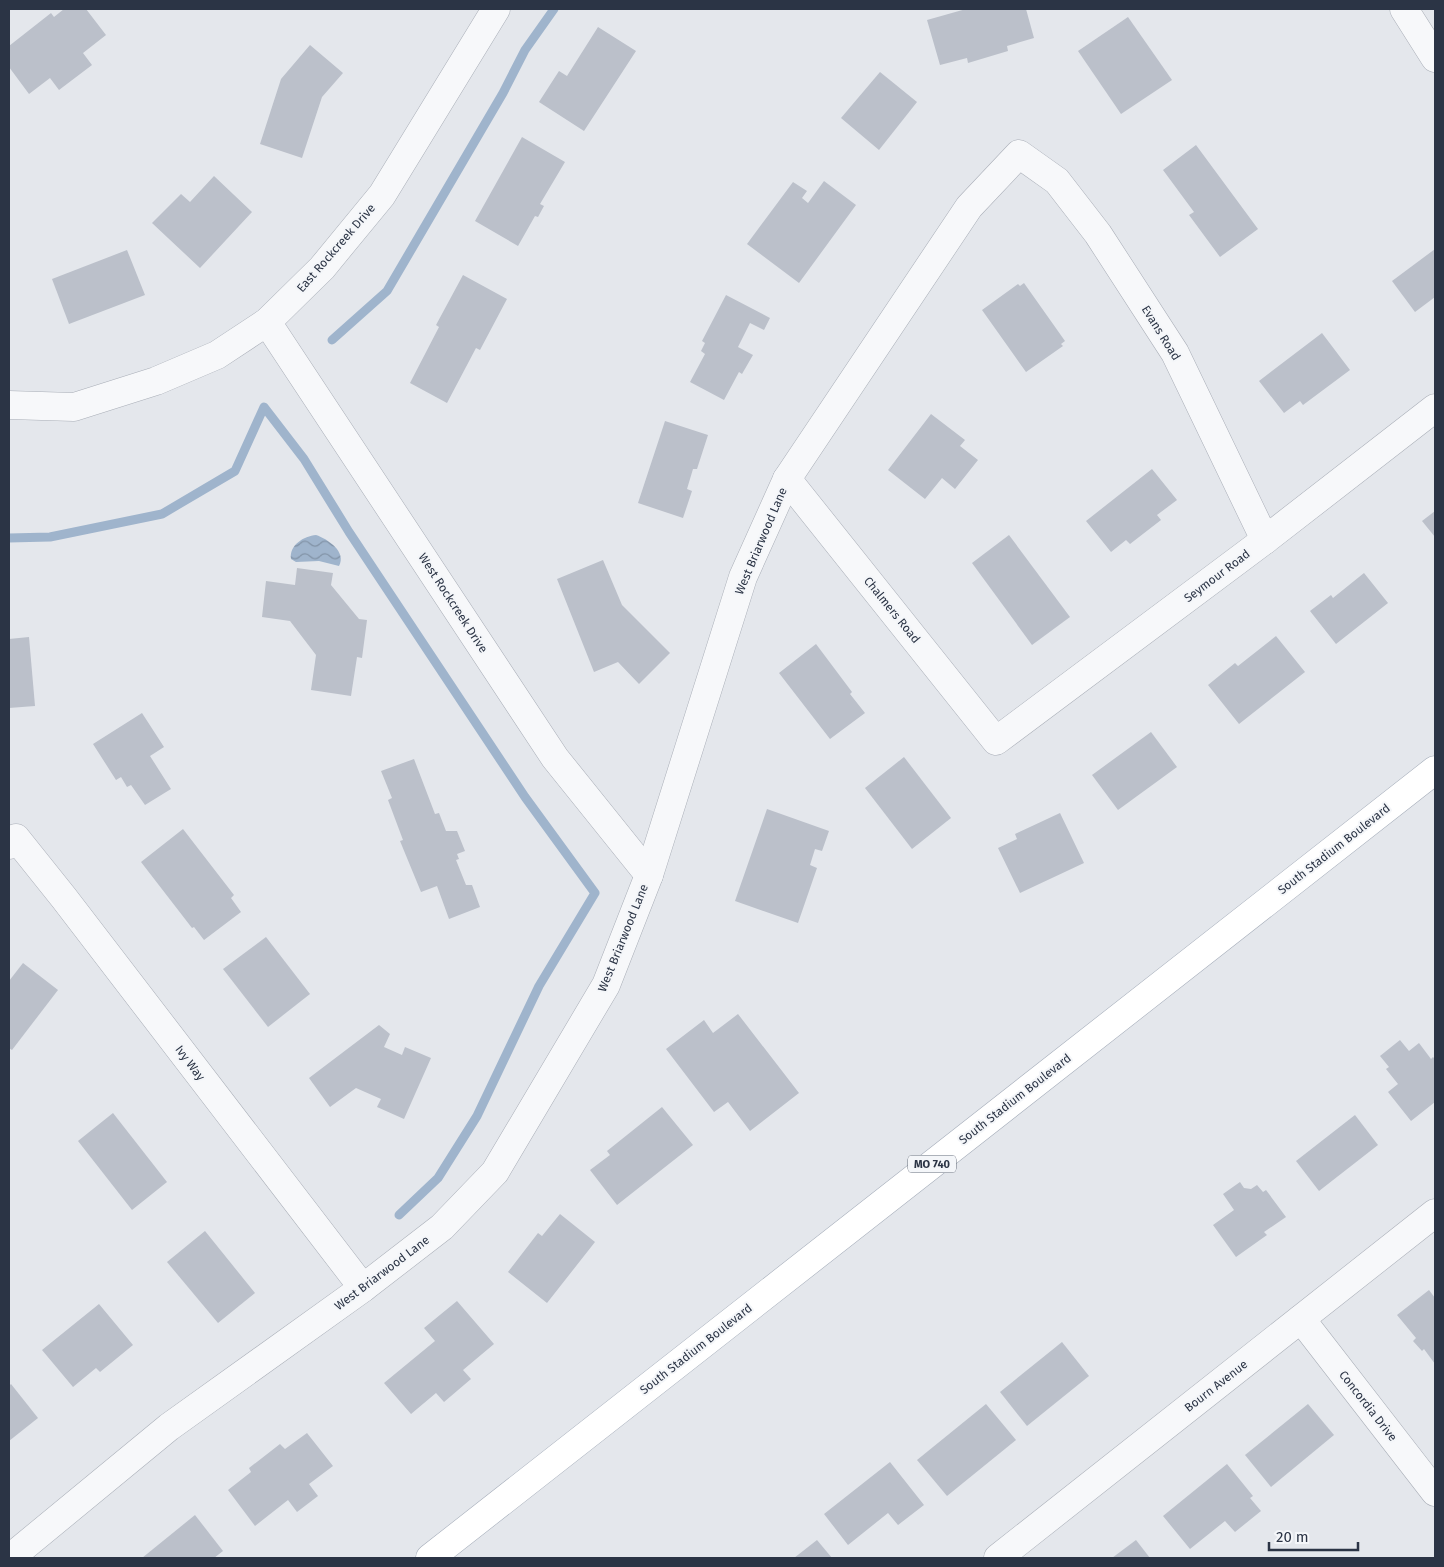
<svg xmlns="http://www.w3.org/2000/svg" width="1444" height="1567" viewBox="0 0 1444 1567" font-family="'Fira Sans',sans-serif">
	<style>
		.water { fill: url(#water-waves) }
		.lines { fill: none; stroke-linecap: round; stroke-linejoin: round }
		.stream { stroke: #9fb4cc; stroke-width: 9 }
		.building { fill: #bbc0ca }
		.minor-casing { stroke: #a9aeb7; stroke-width: 29 }
		.major-casing { stroke: #a3abb8; stroke-width: 29 }
		.minor { stroke: #f7f8fa; stroke-width: 28 }
		.major { stroke: #fff; stroke-width: 28 }
		.labels { text-anchor: middle; dominant-baseline: central; stroke-width: 4; stroke-linejoin: round; paint-order: stroke }
		.shield { fill: #f4f6f9; stroke: #676e7b; stroke-width: 1 }
		.shield-label { font-size: 11px; font-weight: bold; fill: #2b3445 }
		.street-label { font-size: 12px; fill: #2b3445; stroke: #f4f6f9 }
	</style>
	<defs>
		<pattern id="water-waves" width="16" height="10" patternUnits="userSpaceOnUse" patternTransform="scale(1.25)"><rect width="16" height="10" fill="#9fb4cc"/><path d="M0 5q4-4 8 0t8 0" fill="none" stroke="#8293a7"/></pattern>
	</defs>
	<rect width="100%" height="100%" fill="#e4e7ec"/>
	<path class="water" d="M 316,535 C 328,539 347,552 339,566 L 319,561 L 296,562 L 291,559 C 289,545 304,536 316,535 Z"/>
	<g class="lines">
		<g class="stream">
			<path d="M 332,340 L 387,291 L 503,93 L 525,50 L 554,9"/>
			<path d="M 9,538 L 50,537 L 162,514 L 235,471 L 264,407 L 304,459 L 349,532 L 525,797 L 595,893 L 539,986 L 477,1116 L 438,1178 L 399,1215"/>
		</g>
	</g>
	<g class="building">
		<path d="M 64,9 L 86,9 L 106,35 L 83,53 L 92,65 L 59,90 L 50,78 L 29,94 L 9,67 L 9,46 L 51,13 L 54,17 Z"/>
		<path d="M 966,9 L 1026,9 L 1034,38 L 1007,46 L 1008,51 L 968,63 L 967,58 L 940,65 L 927,20 Z"/>
		<path d="M 1128,17 L 1172,80 L 1121,114 L 1078,51 Z"/>
		<path d="M 598,27 L 636,51 L 584,131 L 539,102 L 559,71 L 567,76 Z"/>
		<path d="M 310,45 L 343,73 L 322,97 L 302,158 L 260,144 L 281,79 Z"/>
		<path d="M 880,72 L 917,102 L 879,150 L 841,118 Z"/>
		<path d="M 522,137 L 565,162 L 540,204 L 544,206 L 538,217 L 535,216 L 518,246 L 475,221 Z"/>
		<path d="M 1196,145 L 1258,229 L 1220,257 L 1189,215 L 1194,212 L 1163,170 Z"/>
		<path d="M 214,176 L 252,212 L 200,268 L 152,223 L 181,194 L 190,202 Z"/>
		<path d="M 824,181 L 856,205 L 799,283 L 747,244 L 793,182 L 807,191 L 802,198 L 808,203 Z"/>
		<path d="M 1435,249 L 1435,297 L 1415,312 L 1392,281 Z"/>
		<path d="M 127,250 L 145,295 L 69,324 L 52,279 Z"/>
		<path d="M 463,275 L 507,299 L 480,350 L 476,348 L 447,403 L 410,383 L 439,327 L 436,325 Z"/>
		<path d="M 1024,283 L 1065,341 L 1061,344 L 1063,346 L 1026,372 L 982,310 L 1018,284 L 1020,286 Z"/>
		<path d="M 726,295 L 770,318 L 764,330 L 750,323 L 738,347 L 753,355 L 742,374 L 739,372 L 724,400 L 690,382 L 705,354 L 701,351 L 705,343 L 702,341 Z"/>
		<path d="M 1322,333 L 1350,370 L 1303,405 L 1300,401 L 1284,413 L 1259,381 Z"/>
		<path d="M 931,414 L 965,440 L 960,446 L 978,460 L 955,489 L 942,478 L 925,499 L 888,470 Z"/>
		<path d="M 665,421 L 708,435 L 697,469 L 693,469 L 687,489 L 692,491 L 683,518 L 638,503 Z"/>
		<path d="M 1152,469 L 1177,500 L 1157,515 L 1161,520 L 1130,544 L 1126,540 L 1111,552 L 1086,521 Z"/>
		<path d="M 1435,511 L 1435,537 L 1422,521 Z"/>
		<path d="M 1009,535 L 1070,617 L 1032,645 L 972,563 Z"/>
		<path d="M 603,560 L 622,605 L 670,653 L 639,684 L 618,662 L 594,672 L 557,579 Z"/>
		<path d="M 297,568 L 333,573 L 331,585 L 359,619 L 367,620 L 362,658 L 357,657 L 351,696 L 311,690 L 316,655 L 290,621 L 262,617 L 266,581 L 295,585 Z"/>
		<path d="M 1364,573 L 1388,603 L 1336,644 L 1310,611 L 1331,595 L 1333,598 Z"/>
		<path d="M 1276,636 L 1305,672 L 1239,724 L 1208,685 L 1235,663 L 1238,666 Z"/>
		<path d="M 29,637 L 35,706 L 9,708 L 9,639 Z"/>
		<path d="M 816,644 L 852,692 L 850,694 L 865,713 L 830,739 L 779,673 Z"/>
		<path d="M 142,713 L 164,747 L 150,756 L 171,789 L 145,805 L 131,785 L 127,787 L 121,777 L 116,780 L 93,744 Z"/>
		<path d="M 1151,732 L 1177,767 L 1118,810 L 1092,775 Z"/>
		<path d="M 904,757 L 951,818 L 912,849 L 865,788 Z"/>
		<path d="M 414,759 L 435,814 L 439,813 L 446,831 L 457,831 L 465,851 L 457,854 L 459,859 L 456,860 L 466,885 L 472,885 L 480,907 L 449,919 L 437,886 L 421,892 L 400,841 L 403,840 L 388,800 L 392,798 L 381,771 Z"/>
		<path d="M 767,809 L 829,831 L 822,851 L 815,849 L 810,865 L 817,868 L 798,923 L 735,901 Z"/>
		<path d="M 1060,813 L 1084,863 L 1020,893 L 998,848 L 1017,839 L 1015,834 Z"/>
		<path d="M 183,829 L 234,895 L 231,898 L 241,912 L 204,940 L 194,927 L 192,928 L 141,862 Z"/>
		<path d="M 266,937 L 310,994 L 268,1027 L 223,969 Z"/>
		<path d="M 23,963 L 58,990 L 12,1050 L 9,1048 L 9,981 Z"/>
		<path d="M 738,1014 L 799,1093 L 750,1131 L 728,1102 L 714,1112 L 666,1049 L 704,1020 L 713,1033 Z"/>
		<path d="M 379,1025 L 390,1034 L 384,1047 L 402,1055 L 405,1047 L 431,1058 L 404,1119 L 377,1107 L 381,1099 L 356,1088 L 330,1107 L 309,1078 Z"/>
		<path d="M 1400,1040 L 1409,1051 L 1419,1043 L 1431,1059 L 1433,1057 L 1435,1059 L 1435,1102 L 1411,1121 L 1388,1092 L 1398,1084 L 1386,1069 L 1389,1067 L 1380,1056 Z"/>
		<path d="M 662,1107 L 693,1145 L 617,1205 L 590,1170 L 610,1155 L 607,1151 Z"/>
		<path d="M 113,1113 L 167,1182 L 132,1210 L 78,1141 Z"/>
		<path d="M 1355,1115 L 1378,1145 L 1319,1191 L 1296,1161 Z"/>
		<path d="M 1240,1182 L 1244,1188 L 1251,1189 L 1257,1185 L 1263,1192 L 1266,1190 L 1286,1217 L 1264,1232 L 1267,1235 L 1236,1257 L 1213,1225 L 1234,1210 L 1223,1194 Z"/>
		<path d="M 560,1214 L 595,1242 L 547,1303 L 508,1272 L 538,1233 L 542,1236 Z"/>
		<path d="M 205,1231 L 255,1293 L 218,1323 L 167,1262 Z"/>
		<path d="M 1429,1290 L 1435,1298 L 1435,1364 L 1424,1349 L 1422,1351 L 1413,1341 L 1416,1338 L 1397,1315 Z"/>
		<path d="M 457,1301 L 494,1344 L 463,1370 L 471,1379 L 444,1402 L 436,1393 L 411,1414 L 384,1383 L 435,1341 L 424,1328 Z"/>
		<path d="M 99,1304 L 133,1345 L 100,1372 L 96,1368 L 73,1387 L 42,1350 Z"/>
		<path d="M 1062,1342 L 1089,1376 L 1027,1426 L 1000,1392 Z"/>
		<path d="M 11,1384 L 38,1418 L 9,1441 L 9,1386 Z"/>
		<path d="M 986,1404 L 1016,1440 L 947,1496 L 917,1460 Z"/>
		<path d="M 1308,1404 L 1334,1435 L 1271,1487 L 1245,1455 Z"/>
		<path d="M 307,1433 L 333,1466 L 309,1484 L 318,1496 L 297,1512 L 288,1500 L 255,1526 L 228,1490 L 251,1472 L 249,1468 L 280,1444 L 285,1449 Z"/>
		<path d="M 890,1462 L 924,1505 L 898,1525 L 888,1513 L 848,1545 L 824,1514 Z"/>
		<path d="M 1227,1464 L 1253,1496 L 1250,1498 L 1261,1511 L 1235,1532 L 1225,1521 L 1190,1549 L 1163,1516 Z"/>
		<path d="M 195,1515 L 223,1551 L 214,1558 L 142,1558 Z"/>
		<path d="M 817,1540 L 832,1558 L 794,1558 Z"/>
		<path d="M 1136,1540 L 1150,1558 L 1112,1558 Z"/>
	</g>
	<g class="lines">
		<g class="minor-casing">
			<g id="minor">
				<path d="M 1404,9 L 1435,58"/>
				<path d="M 267,322 L 555,758 L 649,875"/>
				<path d="M 9,405 L 74,407 L 156,381 L 217,355 L 267,322 L 322,268 L 382,195 L 496,9"/>
				<path d="M 787,479 L 996,741 L 1265,540 L 1435,408"/>
				<path d="M 9,845 L 16,838 L 64,898 L 363,1288"/>
				<path d="M 1301,1319 L 1435,1492"/>
				<path d="M 10,1558 L 169,1427 L 363,1288 L 442,1227 L 495,1172 L 606,985 L 649,875 L 743,577 L 787,479 L 969,207 L 1019,154 L 1057,181 L 1098,234 L 1175,353 L 1265,540"/>
				<path d="M 998,1558 L 1435,1213"/>
			</g>
		</g>
		<g class="major-casing">
			<path id="major" d="M 430,1558 L 1435,770"/>
		</g>
		<use href="#minor" class="minor"/>
		<use href="#major" class="major"/>
	</g>
	<g class="labels">
		<rect class="shield" x="908" y="1155.5" width="48" height="17" rx="4"/>
		<g class="shield-label">
			<text x="932" y="1164">MO 740</text>
		</g>
		<g class="street-label">
			<text transform="translate(336 248) rotate(-49)">East Rockcreek Drive</text>
			<text transform="translate(1161 333) rotate(58)">Evans Road</text>
			<text transform="translate(761 541) rotate(-67)">West Briarwood Lane</text>
			<text transform="translate(1217 576) rotate(-37)">Seymour Road</text>
			<text transform="translate(453 603) rotate(57)">West Rockcreek Drive</text>
			<text transform="translate(892 610) rotate(51)">Chalmers Road</text>
			<text transform="translate(1334 849) rotate(-38)">South Stadium Boulevard</text>
			<text transform="translate(623 938) rotate(-68)">West Briarwood Lane</text>
			<text transform="translate(190 1063) rotate(53)">Ivy Way</text>
			<text transform="translate(1015 1099) rotate(-38)">South Stadium Boulevard</text>
			<text transform="translate(382 1273) rotate(-37)">West Briarwood Lane</text>
			<text transform="translate(696 1349) rotate(-38)">South Stadium Boulevard</text>
			<text transform="translate(1216 1386) rotate(-38)">Bourn Avenue</text>
			<text transform="translate(1368 1406) rotate(52)">Concordia Drive</text>
		</g>
	</g>
	<rect width="1444" height="1567" fill="none" stroke="#2b3445" stroke-width="20"/>
	<path d="M1269 1542v8h89v-8" fill="none" stroke="#2b3445" stroke-width="2.5"/>
	<text x="1276" y="1542" font-size="15" fill="#2b3445" stroke="#f4f6f9" stroke-width="4" paint-order="stroke">20 m</text>
</svg>
